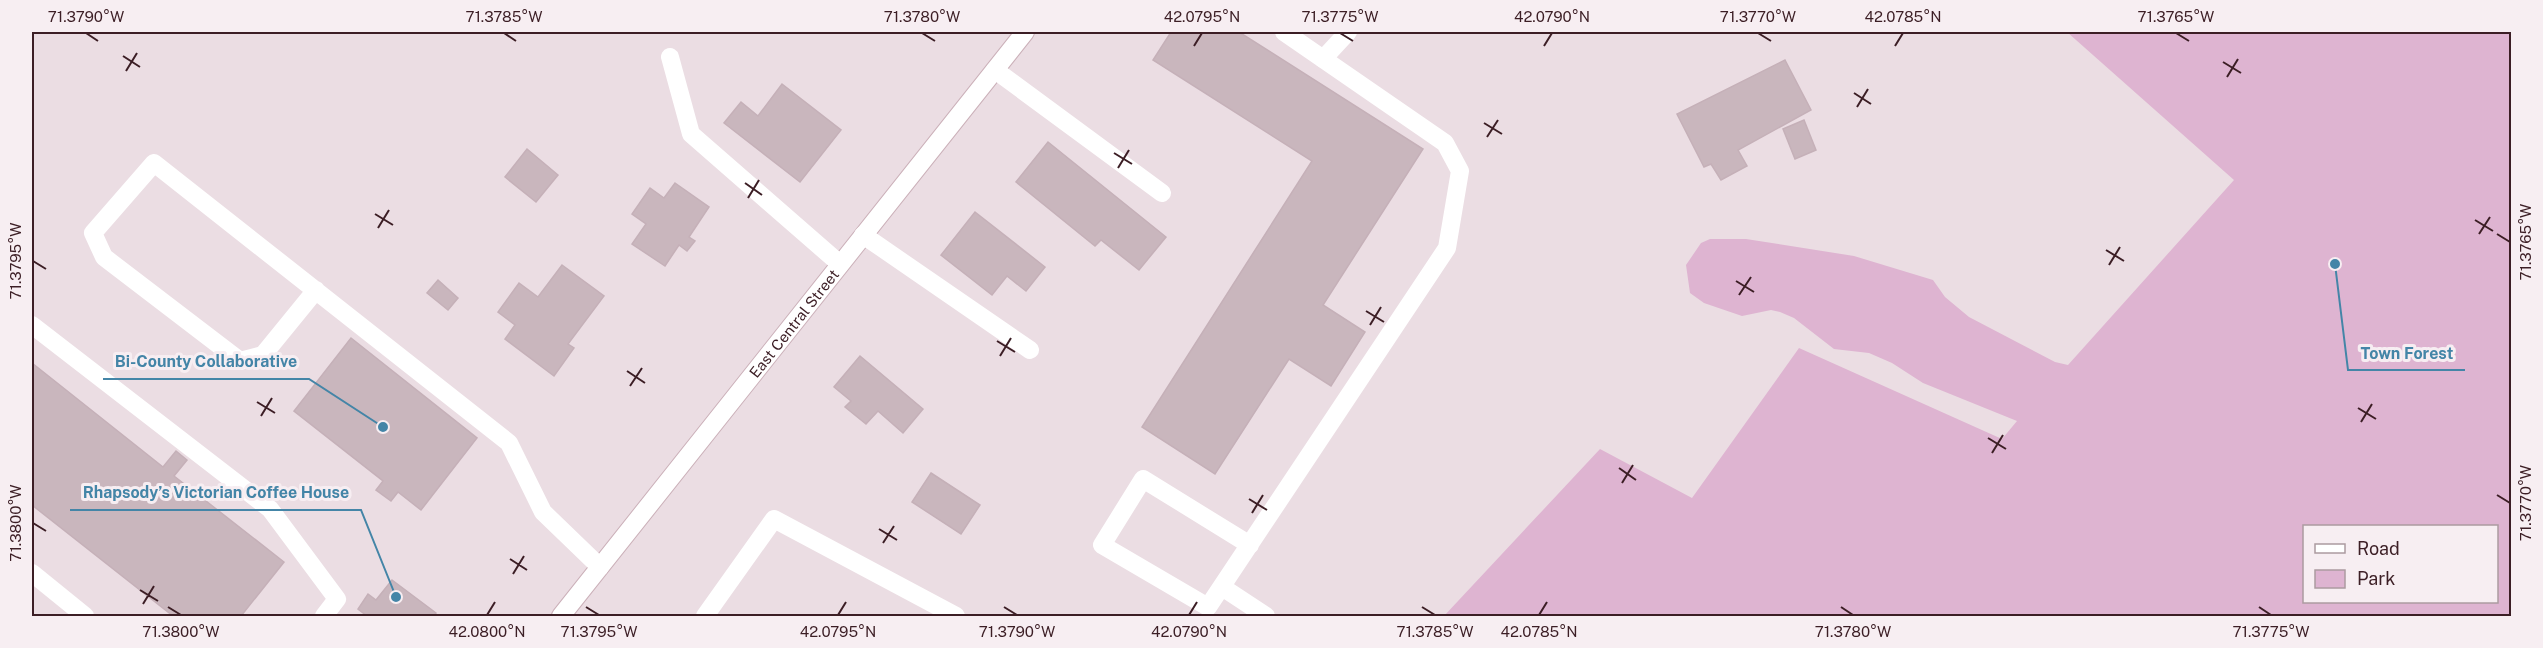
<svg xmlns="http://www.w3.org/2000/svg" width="2543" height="648" viewBox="0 0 2543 648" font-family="'Public Sans',sans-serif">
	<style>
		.green { fill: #deb4d1; fill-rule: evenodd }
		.building { fill: #c9b6bd; stroke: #c5b0b8; stroke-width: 1.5 }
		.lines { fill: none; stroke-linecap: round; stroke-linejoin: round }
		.secondary-casing { stroke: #cbb0b9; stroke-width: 20 }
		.lane { stroke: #fff; stroke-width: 18 }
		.secondary { stroke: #fff; stroke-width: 18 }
		.ticks { fill: none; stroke: #3c1e25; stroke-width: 2 }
		.labels { text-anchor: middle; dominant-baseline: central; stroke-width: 6; stroke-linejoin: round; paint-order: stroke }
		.street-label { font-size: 15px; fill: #3c1e25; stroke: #f7eef2 }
		.leader { fill: none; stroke: #4485a7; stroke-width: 2 }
		.callout-dot { fill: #4485a7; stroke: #f7eef2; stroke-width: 2 }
		.callout-label { font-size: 16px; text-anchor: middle; font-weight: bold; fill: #4485a7; stroke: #f7eef2; stroke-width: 6; stroke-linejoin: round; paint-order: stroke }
		.neatline { fill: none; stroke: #3c1e25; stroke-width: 2 }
		.ticks-label { font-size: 15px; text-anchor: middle; fill: #3c1e25 }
	</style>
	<rect width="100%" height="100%" fill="#ebdde3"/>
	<path class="green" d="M 2067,32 L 2511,32 L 2511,616 L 1444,616 L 1600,449 L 1692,498 L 1799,348 L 2002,439 L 2017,421 L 1923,383 L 1892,363 L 1869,353 L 1834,349 L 1794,318 L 1780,312 L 1771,310 L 1742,316 L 1704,303 L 1690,293 L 1686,265 L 1701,243 L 1710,239 L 1746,239 L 1854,256 L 1933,280 L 1945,297 L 1969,317 L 2055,362 L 2068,365 L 2234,180 ZM 2304,526 L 2496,526 L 2496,602 L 2304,602 Z"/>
	<g class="building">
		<path d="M 1171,32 L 1239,32 L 1423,149 L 1323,305 L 1365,332 L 1331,386 L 1289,359 L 1215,474 L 1142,427 L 1312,161 L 1153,60 Z"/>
		<path d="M 1785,60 L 1811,110 L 1738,150 L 1747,166 L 1721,180 L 1711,164 L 1704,167 L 1677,114 Z"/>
		<path d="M 782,84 L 841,130 L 800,182 L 724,123 L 741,102 L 758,116 Z"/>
		<path d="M 1804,120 L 1816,150 L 1795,159 L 1783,129 Z"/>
		<path d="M 1048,142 L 1166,237 L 1139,270 L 1101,240 L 1095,246 L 1016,182 Z"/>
		<path d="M 527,149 L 558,175 L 536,202 L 505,177 Z"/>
		<path d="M 675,183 L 709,207 L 689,237 L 695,241 L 687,251 L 679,245 L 665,266 L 632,244 L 646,224 L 632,214 L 650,188 L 664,198 Z"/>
		<path d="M 975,212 L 1045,267 L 1026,291 L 1007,276 L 992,295 L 941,255 Z"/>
		<path d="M 562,265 L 604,296 L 568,344 L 574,348 L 554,376 L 505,339 L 515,325 L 498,312 L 519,283 L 538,297 Z"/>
		<path d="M 438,280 L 458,298 L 448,310 L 427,293 Z"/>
		<path d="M 351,338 L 477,438 L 421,510 L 398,492 L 391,501 L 376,490 L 383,481 L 294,411 Z"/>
		<path d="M 860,356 L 923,409 L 903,433 L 878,411 L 866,424 L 845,407 L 851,401 L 834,387 Z"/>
		<path d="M 32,363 L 163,467 L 176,451 L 187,460 L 174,476 L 284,562 L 241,616 L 173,616 L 32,505 Z"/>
		<path d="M 931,473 L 980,505 L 961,534 L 912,502 Z"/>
		<path d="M 392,580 L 436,613 L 433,616 L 367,616 L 358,609 L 368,594 L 376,600 Z"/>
	</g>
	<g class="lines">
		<g class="secondary-casing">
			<g id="secondary">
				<path id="s1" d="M 561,616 L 1025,32"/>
			</g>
		</g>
		<g class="lane">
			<path d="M 670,57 L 691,134 L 840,264"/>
			<path d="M 1323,59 L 1348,32"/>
			<path d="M 995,70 L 1162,193"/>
			<path d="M 863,235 L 1030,350"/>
			<path d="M 316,290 L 263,355 L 240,361 L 104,257 L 93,233 L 154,163 L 509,443 L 543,512 L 600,567"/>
			<path d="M 32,325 L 270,509 L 337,599 L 324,616"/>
			<path d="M 1250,545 L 1143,479 L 1102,545 L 1208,607 L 1447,248 L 1460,171 L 1445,143 L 1284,32"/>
			<path d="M 32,573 L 85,616"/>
			<path d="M 1222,587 L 1266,616"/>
			<path d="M 705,616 L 774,519 L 956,616"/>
		</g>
		<use href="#secondary" class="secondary"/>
	</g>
	<path class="ticks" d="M 86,33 L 98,41M 504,33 L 516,41M 922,33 L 935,41M 1340,33 L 1353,41M 1758,33 L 1771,41M 2176,33 L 2189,41M 1194,46 L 1202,33M 1544,46 L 1552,33M 1895,46 L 1903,33M 123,56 L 140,67M 2223,62 L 2241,73M 126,71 L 137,53M 2227,77 L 2238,59M 1854,93 L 1871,104M 1857,107 L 1868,89M 1484,123 L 1502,134M 1487,137 L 1498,120M 1114,153 L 1132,164M 1118,168 L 1129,150M 745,183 L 762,195M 748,198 L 759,180M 375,214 L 393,225M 2475,220 L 2493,231M 378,228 L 389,210M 2479,234 L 2490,217M 2497,234 L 2510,242M 2106,250 L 2124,261M 33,261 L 46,269M 2109,265 L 2120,247M 1736,281 L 1754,292M 1739,295 L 1751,277M 1366,311 L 1384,322M 1370,325 L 1381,307M 997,341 L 1015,352M 1000,356 L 1011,338M 627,371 L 645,383M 630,386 L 642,368M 257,402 L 275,413M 2358,408 L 2376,419M 261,416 L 272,398M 2361,422 L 2372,404M 1988,438 L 2006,449M 1992,453 L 2003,435M 1619,468 L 1636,480M 1622,483 L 1633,465M 2497,495 L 2510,503M 1249,499 L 1267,510M 1252,513 L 1263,495M 33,523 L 46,531M 879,529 L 897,540M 883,543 L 894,526M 510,559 L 527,570M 513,574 L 524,556M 140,590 L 158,601M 143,604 L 154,586M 168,607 L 181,615M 586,607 L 599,615M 1004,607 L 1017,615M 1422,607 L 1435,615M 1841,607 L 1853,615M 2259,607 L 2271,615M 487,615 L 495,602M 838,615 L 846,602M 1189,615 L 1197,602M 1539,615 L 1547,602"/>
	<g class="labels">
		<g class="street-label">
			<text stroke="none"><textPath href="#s1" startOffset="374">East Central Street</textPath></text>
		</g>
	</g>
	<path class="leader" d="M2335 264L2348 370H2465M383 427L309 379H103M396 597L361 510H70"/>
	<g class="callout-dot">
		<circle cx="2335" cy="264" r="6"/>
		<circle cx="383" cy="427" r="6"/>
		<circle cx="396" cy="597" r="6"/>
	</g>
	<g class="callout-label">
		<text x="2407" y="359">Town Forest</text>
		<text x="206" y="367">Bi-County Collaborative</text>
		<text x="216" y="498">Rhapsody’s Victorian Coffee House</text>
	</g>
	<rect width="2543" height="648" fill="none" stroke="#f7eef2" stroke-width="66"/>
	<rect x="2303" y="525" width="195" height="78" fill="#f7eef2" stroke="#ac9ba0" stroke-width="1.5"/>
	<rect x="2315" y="544" width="30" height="9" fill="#ffffff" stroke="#ac9ba0" stroke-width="1.5"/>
	<text x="2357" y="555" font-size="18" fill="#3c1e25">Road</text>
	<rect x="2315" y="570" width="30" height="18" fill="#deb4d1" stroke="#ac9ba0" stroke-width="1.5"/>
	<text x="2357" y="585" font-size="18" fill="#3c1e25">Park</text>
	<rect x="33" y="33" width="2477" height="582" class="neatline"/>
	<g class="ticks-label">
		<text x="86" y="22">71.3790°W</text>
		<text x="504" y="22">71.3785°W</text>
		<text x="922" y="22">71.3780°W</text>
		<text x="1202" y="22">42.0795°N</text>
		<text x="1340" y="22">71.3775°W</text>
		<text x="1552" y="22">42.0790°N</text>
		<text x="1758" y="22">71.3770°W</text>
		<text x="1903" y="22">42.0785°N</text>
		<text x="2176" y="22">71.3765°W</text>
		<text transform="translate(2526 242) rotate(-90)" y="5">71.3765°W</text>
		<text transform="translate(16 261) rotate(-90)" y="5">71.3795°W</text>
		<text transform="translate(2526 503) rotate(-90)" y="5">71.3770°W</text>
		<text transform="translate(16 523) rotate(-90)" y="5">71.3800°W</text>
		<text x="181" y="637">71.3800°W</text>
		<text x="487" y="637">42.0800°N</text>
		<text x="599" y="637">71.3795°W</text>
		<text x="838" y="637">42.0795°N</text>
		<text x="1017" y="637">71.3790°W</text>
		<text x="1189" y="637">42.0790°N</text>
		<text x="1435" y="637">71.3785°W</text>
		<text x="1539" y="637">42.0785°N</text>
		<text x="1853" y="637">71.3780°W</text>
		<text x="2271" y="637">71.3775°W</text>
	</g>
</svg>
